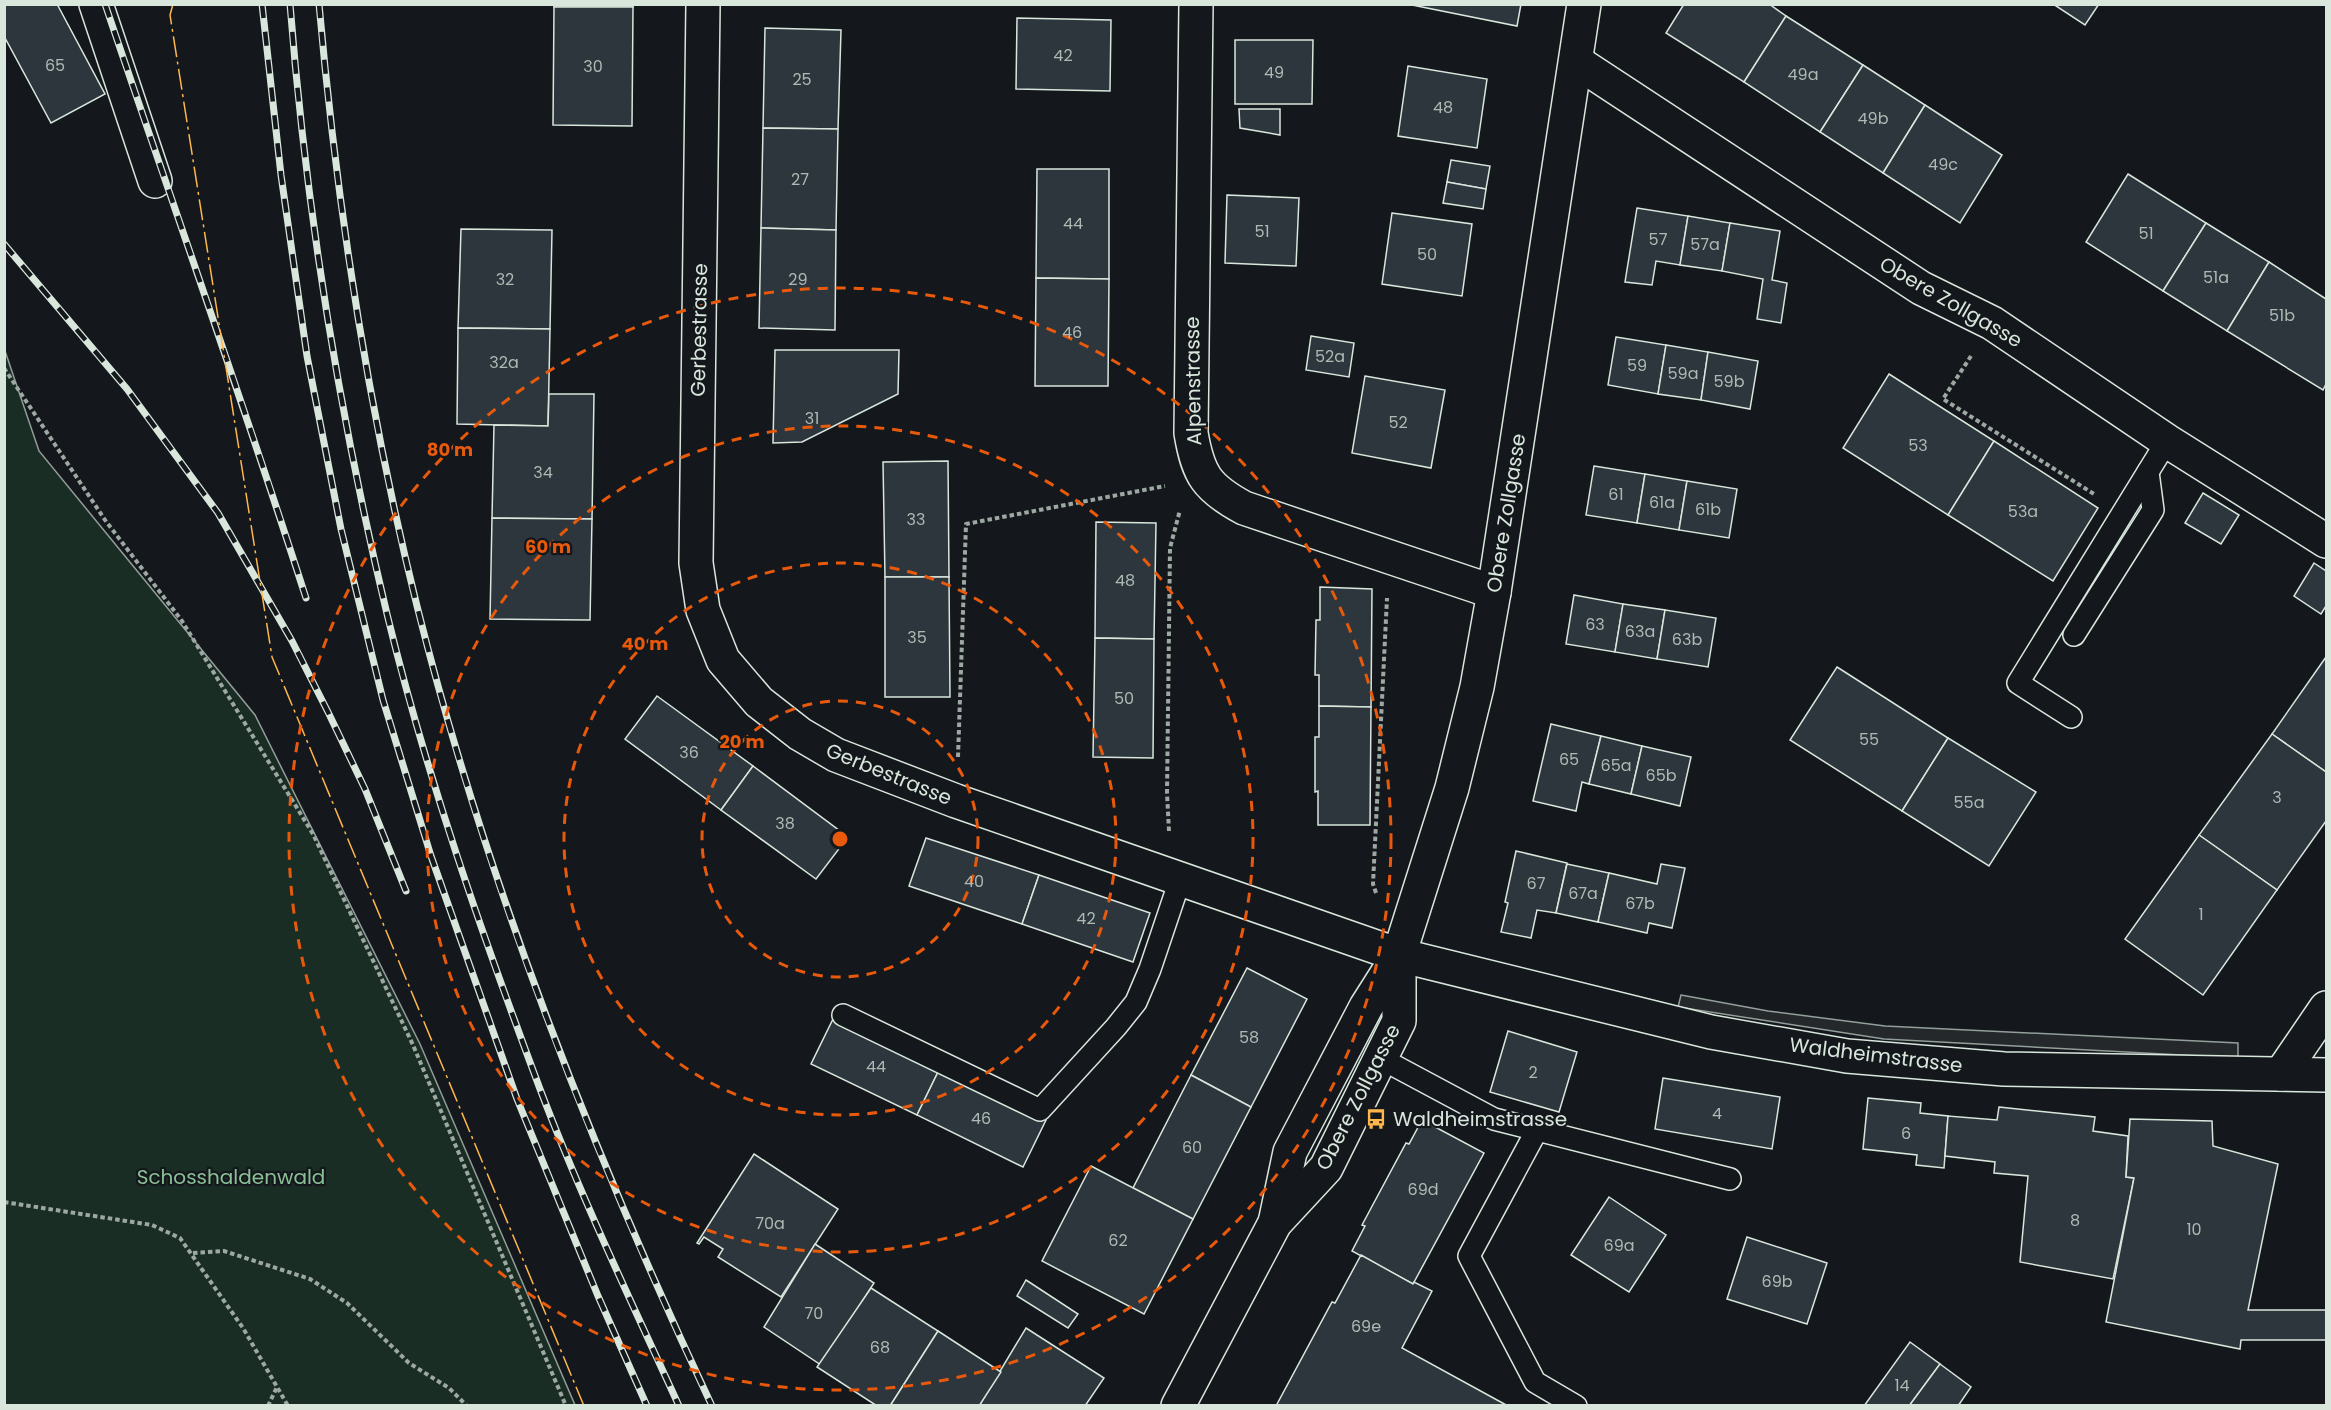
<svg xmlns="http://www.w3.org/2000/svg" width="2331" height="1410" viewBox="0 0 2331 1410" font-family="Poppins,sans-serif">
	<style>
		.green { fill: #1a2d24; stroke: #939e99; stroke-width: 1.5 }
		.parking { fill: #24282b; stroke: #939e99; stroke-width: 1.5 }
		.building { fill: #2c363c; stroke: #d8e6dc; stroke-width: 1.5 }
		.lines { fill: none; stroke-linecap: round; stroke-linejoin: round }
		.service-casing { stroke: #d8e6dc; stroke-width: 24 }
		.minor-casing { stroke: #d8e6dc; stroke-width: 36 }
		.tertiary-casing { stroke: #d8e6dc; stroke-width: 36 }
		.path { stroke: #9da8a2; stroke-width: 4; stroke-dasharray: 4.5 3; stroke-linecap: butt }
		.service { stroke: #14181c; stroke-width: 21 }
		.minor { stroke: #14181c; stroke-width: 33 }
		.tertiary { stroke: #14181c; stroke-width: 33 }
		.rail-casing { stroke: #d8e6dc; stroke-width: 7 }
		.rail { stroke: #14181c; stroke-width: 4.5; stroke-dasharray: 14; stroke-linecap: butt }
		.power { stroke: #ffb74d; stroke-width: 1.5; stroke-dasharray: 21 4.5 3 4.5; stroke-linecap: butt }
		.ring { fill: none; stroke: #e8590c; stroke-width: 3; stroke-dasharray: 10 8 }
		.labels { text-anchor: middle; dominant-baseline: central; stroke-width: 4.5; stroke-linejoin: round; paint-order: stroke }
		.number-label { font-size: 16px; fill: #adbab4 }
		.street-label { font-size: 20px; fill: #d8e6dc; stroke: #14181c }
		.poi-label { font-size: 20px; fill: #d8e6dc; stroke: #14181c; text-anchor: start }
		.park-label { font-size: 20px; fill: #8ac095; stroke: #14181c }
		.centre { fill: #e8590c; stroke: #14181c; stroke-width: 3 }
		.ring-label { font-size: 18px; text-anchor: middle; font-weight: bold; fill: #e8590c; stroke: #14181c; stroke-width: 4.5; stroke-linejoin: round; paint-order: stroke }
	</style>
	<rect width="100%" height="100%" fill="#14181c"/>
	<path class="green" d="M 4,348 L 39,451 L 255,715 L 420,1044 L 575,1405 L 5,1405 Z"/>
	<path class="parking" d="M 1681,995 L 1768,1011 L 1885,1026 L 2238,1043 L 2238,1058 L 1884,1039 L 1678,1007 Z"/>
	<g class="building">
		<path d="M 4,4 L 57,4 L 105,94 L 51,123 L 4,36 Z"/>
		<rect x="554" y="4" width="79" height="3"/>
		<path d="M 1407,4 L 1521,4 L 1517,26 Z"/>
		<path d="M 1684,4 L 1769,4 L 1786,16 L 1744,82 L 1666,33 Z"/>
		<path d="M 2053,4 L 2099,4 L 2085,25 Z"/>
		<path d="M 554,7 L 633,7 L 632,126 L 553,125 Z"/>
		<path d="M 1786,16 L 1863,65 L 1820,132 L 1744,82 Z"/>
		<path d="M 1017,18 L 1111,20 L 1110,91 L 1016,89 Z"/>
		<path d="M 765,28 L 841,30 L 838,129 L 763,128 Z"/>
		<path d="M 1235,40 L 1313,40 L 1312,104 L 1235,104 Z"/>
		<path d="M 1863,65 L 1925,105 L 1883,173 L 1820,132 Z"/>
		<path d="M 1408,66 L 1487,79 L 1477,148 L 1398,136 Z"/>
		<path d="M 1925,105 L 2002,155 L 1960,223 L 1883,173 Z"/>
		<path d="M 1239,109 L 1280,109 L 1280,135 L 1240,128 Z"/>
		<path d="M 763,128 L 838,129 L 836,230 L 761,228 Z"/>
		<path d="M 1451,160 L 1490,166 L 1486,189 L 1447,182 Z"/>
		<path d="M 1037,169 L 1109,169 L 1109,279 L 1036,278 Z"/>
		<path d="M 2128,174 L 2206,223 L 2163,291 L 2086,242 Z"/>
		<path d="M 1447,182 L 1486,189 L 1483,209 L 1443,203 Z"/>
		<path d="M 1227,195 L 1299,198 L 1296,266 L 1225,263 Z"/>
		<path d="M 1637,208 L 1688,216 L 1680,265 L 1656,261 L 1652,285 L 1625,282 Z"/>
		<path d="M 1392,213 L 1472,224 L 1462,296 L 1382,284 Z"/>
		<path d="M 1688,216 L 1730,223 L 1722,271 L 1680,265 Z"/>
		<path d="M 1730,223 L 1780,231 L 1772,280 L 1787,283 L 1781,323 L 1757,319 L 1763,279 L 1722,271 Z"/>
		<path d="M 2206,223 L 2269,262 L 2227,331 L 2163,291 Z"/>
		<path d="M 761,228 L 836,230 L 835,330 L 759,328 Z"/>
		<path d="M 461,229 L 552,230 L 550,329 L 458,328 Z"/>
		<path d="M 2269,262 L 2326,299 L 2326,384 L 2323,390 L 2227,331 Z"/>
		<path d="M 1036,278 L 1109,279 L 1108,386 L 1035,386 Z"/>
		<path d="M 458,328 L 550,329 L 548,426 L 457,424 Z"/>
		<path d="M 1311,336 L 1354,343 L 1349,377 L 1306,370 Z"/>
		<path d="M 1616,337 L 1666,345 L 1658,394 L 1608,385 Z"/>
		<path d="M 1666,345 L 1708,352 L 1701,400 L 1658,394 Z"/>
		<path d="M 775,350 L 899,350 L 898,394 L 802,442 L 773,443 Z"/>
		<path d="M 1708,352 L 1758,361 L 1750,409 L 1701,400 Z"/>
		<path d="M 1889,374 L 1994,441 L 1948,515 L 1843,448 Z"/>
		<path d="M 1365,376 L 1445,390 L 1431,468 L 1352,453 Z"/>
		<path d="M 549,394 L 594,394 L 592,519 L 492,518 L 494,425 L 548,426 Z"/>
		<path d="M 1994,441 L 2098,508 L 2053,581 L 1948,515 Z"/>
		<path d="M 948,461 L 949,577 L 885,577 L 883,462 Z"/>
		<path d="M 1594,466 L 1645,474 L 1637,523 L 1586,515 Z"/>
		<path d="M 1645,474 L 1687,481 L 1679,530 L 1637,523 Z"/>
		<path d="M 1687,481 L 1737,489 L 1729,538 L 1679,530 Z"/>
		<path d="M 2203,493 L 2239,515 L 2221,544 L 2185,523 Z"/>
		<path d="M 492,518 L 592,519 L 590,620 L 490,619 Z"/>
		<path d="M 1096,522 L 1156,523 L 1154,639 L 1095,638 Z"/>
		<path d="M 2314,563 L 2326,571 L 2326,606 L 2321,614 L 2294,596 Z"/>
		<path d="M 885,577 L 949,577 L 950,697 L 885,697 Z"/>
		<path d="M 1320,587 L 1372,589 L 1371,707 L 1319,706 L 1319,675 L 1315,675 L 1316,620 L 1320,620 Z"/>
		<path d="M 1574,595 L 1623,604 L 1615,652 L 1566,644 Z"/>
		<path d="M 1623,604 L 1665,610 L 1657,659 L 1615,652 Z"/>
		<path d="M 1665,610 L 1716,618 L 1708,667 L 1657,659 Z"/>
		<path d="M 1095,638 L 1154,639 L 1153,758 L 1093,757 Z"/>
		<path d="M 2326,657 L 2326,772 L 2272,734 Z"/>
		<path d="M 1837,667 L 1948,738 L 1902,811 L 1790,740 Z"/>
		<path d="M 657,696 L 753,766 L 721,810 L 625,739 Z"/>
		<path d="M 1319,706 L 1371,707 L 1370,825 L 1318,825 L 1318,791 L 1315,792 L 1315,737 L 1319,737 Z"/>
		<path d="M 1551,724 L 1601,736 L 1589,784 L 1582,782 L 1576,811 L 1533,801 Z"/>
		<path d="M 2272,734 L 2326,772 L 2326,821 L 2277,890 L 2199,835 Z"/>
		<path d="M 1601,736 L 1642,746 L 1631,794 L 1589,784 Z"/>
		<path d="M 1948,738 L 2036,792 L 1989,866 L 1902,811 Z"/>
		<path d="M 1642,746 L 1691,757 L 1680,806 L 1631,794 Z"/>
		<path d="M 753,766 L 848,837 L 816,879 L 721,810 Z"/>
		<path d="M 2199,835 L 2277,890 L 2203,995 L 2125,939 Z"/>
		<path d="M 926,838 L 1039,875 L 1022,924 L 909,886 Z"/>
		<path d="M 1516,851 L 1567,863 L 1556,913 L 1537,910 L 1531,938 L 1501,932 L 1508,903 L 1505,902 Z"/>
		<path d="M 1567,864 L 1609,873 L 1598,922 L 1556,913 Z"/>
		<path d="M 1661,864 L 1685,868 L 1672,928 L 1649,923 L 1647,933 L 1598,922 L 1609,873 L 1657,884 Z"/>
		<path d="M 1039,875 L 1150,913 L 1133,962 L 1022,924 Z"/>
		<path d="M 1247,968 L 1307,999 L 1251,1107 L 1191,1075 Z"/>
		<path d="M 834,1017 L 940,1068 L 917,1115 L 811,1064 Z"/>
		<path d="M 1508,1031 L 1577,1052 L 1559,1112 L 1490,1092 Z"/>
		<path d="M 940,1068 L 1046,1120 L 1023,1167 L 917,1115 Z"/>
		<path d="M 1191,1075 L 1251,1107 L 1193,1219 L 1133,1188 Z"/>
		<path d="M 1663,1078 L 1780,1097 L 1772,1149 L 1655,1129 Z"/>
		<path d="M 1868,1098 L 1921,1103 L 1920,1113 L 1948,1116 L 1944,1168 L 1916,1165 L 1917,1155 L 1863,1149 Z"/>
		<path d="M 1999,1107 L 2095,1117 L 2093,1131 L 2128,1136 L 2126,1177 L 2134,1178 L 2113,1279 L 2020,1262 L 2028,1176 L 1994,1173 L 1995,1162 L 1945,1156 L 1948,1116 L 1997,1120 Z"/>
		<path d="M 2130,1119 L 2212,1121 L 2213,1146 L 2278,1164 L 2248,1310 L 2326,1310 L 2326,1340 L 2241,1340 L 2240,1349 L 2106,1322 L 2134,1178 L 2126,1177 Z"/>
		<path d="M 1422,1120 L 1484,1153 L 1413,1284 L 1352,1251 L 1365,1226 L 1362,1225 L 1406,1143 L 1409,1144 Z"/>
		<path d="M 754,1154 L 838,1209 L 781,1297 L 718,1257 L 723,1249 L 704,1237 L 699,1244 L 697,1243 Z"/>
		<path d="M 1091,1166 L 1193,1219 L 1144,1314 L 1042,1261 Z"/>
		<path d="M 1609,1197 L 1666,1235 L 1629,1292 L 1571,1255 Z"/>
		<path d="M 1747,1237 L 1827,1263 L 1807,1324 L 1727,1299 Z"/>
		<path d="M 815,1244 L 874,1283 L 821,1365 L 764,1327 Z"/>
		<path d="M 1361,1255 L 1413,1284 L 1414,1282 L 1432,1291 L 1402,1348 L 1508,1406 L 1276,1406 L 1332,1302 L 1335,1303 Z"/>
		<path d="M 1026,1280 L 1078,1314 L 1068,1328 L 1017,1296 Z"/>
		<path d="M 871,1288 L 938,1331 L 890,1406 L 877,1406 L 817,1367 Z"/>
		<path d="M 1026,1328 L 1104,1378 L 1085,1406 L 979,1406 Z"/>
		<path d="M 938,1331 L 1001,1372 L 979,1406 L 890,1406 Z"/>
		<path d="M 1910,1342 L 1940,1364 L 1909,1406 L 1864,1406 Z"/>
		<path d="M 1940,1364 L 1971,1387 L 1958,1406 L 1909,1406 Z"/>
	</g>
	<g class="lines">
		<g class="service-casing">
			<g id="service">
				<path d="M 2074,635 L 2153,510 L 2148,472"/>
				<path d="M 2071,717 L 2018,683 L 2167,441"/>
				<path d="M 843,1015 L 1040,1110 L 1116,1027 L 1136,1002 L 1150,969 L 1180,880"/>
				<path d="M 1380,1058 L 1494,1119 L 1730,1179"/>
				<path d="M 1537,1130 L 1469,1256 L 1535,1382 L 1576,1406"/>
			</g>
		</g>
		<g class="minor-casing">
			<g id="minor">
				<path d="M 96,4 L 155,181"/>
				<path d="M 703,4 L 696,563 L 703,610 L 723,660 L 759,702 L 800,734 L 836,755 L 956,801 L 1399,955"/>
				<path d="M 1196,4 L 1191,433 C 1198,475 1207,488 1244,508 L 1494,592"/>
				<path d="M 1577,62 L 1921,288 L 1992,323 L 2167,441 L 2326,541"/>
				<path d="M 2281,1074 L 2326,1008"/>
				<path d="M 1275,1223 L 1290,1152 L 1366,1007 L 1399,955"/>
				<path d="M 1178,1406 L 1275,1223 L 1326,1168 L 1399,1021 L 1399,955"/>
			</g>
		</g>
		<g class="tertiary-casing">
			<path id="tertiary" d="M 1584,4 L 1494,592 L 1477,687 L 1452,788 L 1399,955 L 1711,1032 L 1847,1056 L 2004,1069 L 2326,1075"/>
		</g>
		<g class="path">
			<path d="M 1971,356 L 1943,399 L 2094,494"/>
			<path d="M 4,368 L 105,520 L 182,621 L 313,834 L 413,1045 L 566,1406"/>
			<path d="M 958,757 L 966,524 L 1165,486"/>
			<path d="M 1169,831 L 1167,793 L 1170,548 L 1180,510"/>
			<path d="M 1376,893 L 1373,884 L 1387,598"/>
			<path d="M 4,1202 L 152,1225 L 180,1238 L 243,1328 L 288,1406"/>
			<path d="M 193,1253 L 224,1251 L 310,1279 L 347,1303 L 409,1363 L 449,1388 L 467,1406"/>
			<path d="M 268,1406 L 277,1387"/>
		</g>
		<use href="#service" class="service"/>
		<use href="#minor" class="minor"/>
		<use href="#tertiary" class="tertiary"/>
		<g class="rail-casing">
			<g id="rail">
				<path d="M 105,4 C 172,202 242,399 306,598"/>
				<path d="M 262,4 L 281,175 L 307,356 L 341,529 L 383,700 L 431,856 L 517,1099 L 598,1296 L 647,1406"/>
				<path d="M 290,4 C 306,209 339,414 387,614 C 426,775 482,934 540,1089 C 581,1197 631,1301 679,1406"/>
				<path d="M 319,4 C 337,207 368,409 417,606 C 486,882 591,1149 712,1406"/>
				<path d="M 4,244 L 127,389 L 218,513 L 292,641 L 329,714 L 365,789 L 406,891"/>
			</g>
		</g>
		<use href="#rail" class="rail"/>
		<path class="power" d="M 173,4 L 170,15 L 272,657 L 584,1406"/>
	</g>
	<g class="ring">
		<circle cx="840" cy="839" r="138"/>
		<circle cx="840" cy="839" r="276"/>
		<circle cx="840" cy="839" r="413"/>
		<circle cx="840" cy="839" r="551"/>
	</g>
	<defs>
		<g id="bus-bare" transform="scale(1.62)"><path d="M-5-6H5V4H4V6H2V4H-2V6H-4V4H-5ZM-3.5-4V0h7V-4ZM-3.5 1.2v1.5H-2V1.2ZM2 1.2v1.5H3.5V1.2Z" fill="#ffb74d" stroke="#14181c" stroke-width="2.5" paint-order="stroke"/></g>
	</defs>
	<g fill-rule="evenodd">
		<use href="#bus-bare" x="1376" y="1119"/>
	</g>
	<g class="labels">
		<g class="number-label">
			<text x="1063" y="55">42</text>
			<text x="55" y="65">65</text>
			<text x="593" y="66">30</text>
			<text x="1274" y="72">49</text>
			<text x="1803" y="74">49a</text>
			<text x="802" y="79">25</text>
			<text x="1443" y="107">48</text>
			<text x="1873" y="118">49b</text>
			<text x="1943" y="164">49c</text>
			<text x="800" y="179">27</text>
			<text x="1073" y="223">44</text>
			<text x="1262" y="231">51</text>
			<text x="2146" y="233">51</text>
			<text x="1658" y="239">57</text>
			<text x="1705" y="244">57a</text>
			<text x="1427" y="254">50</text>
			<text x="2216" y="277">51a</text>
			<text x="505" y="279">32</text>
			<text x="798" y="279">29</text>
			<text x="2282" y="315">51b</text>
			<text x="1072" y="332">46</text>
			<text x="1330" y="356">52a</text>
			<text x="504" y="362">32a</text>
			<text x="1637" y="365">59</text>
			<text x="1683" y="373">59a</text>
			<text x="1729" y="381">59b</text>
			<text x="812" y="418">31</text>
			<text x="1398" y="422">52</text>
			<text x="1918" y="445">53</text>
			<text x="543" y="472">34</text>
			<text x="1616" y="494">61</text>
			<text x="1662" y="502">61a</text>
			<text x="1708" y="509">61b</text>
			<text x="2023" y="511">53a</text>
			<text x="916" y="519">33</text>
			<text x="1125" y="580">48</text>
			<text x="1595" y="624">63</text>
			<text x="1640" y="631">63a</text>
			<text x="917" y="637">35</text>
			<text x="1687" y="639">63b</text>
			<text x="1124" y="698">50</text>
			<text x="1869" y="739">55</text>
			<text x="689" y="752">36</text>
			<text x="1569" y="759">65</text>
			<text x="1616" y="765">65a</text>
			<text x="1661" y="775">65b</text>
			<text x="2277" y="797">3</text>
			<text x="1969" y="802">55a</text>
			<text x="785" y="823">38</text>
			<text x="974" y="881">40</text>
			<text x="1536" y="883">67</text>
			<text x="1583" y="893">67a</text>
			<text x="1640" y="903">67b</text>
			<text x="2201" y="914">1</text>
			<text x="1086" y="918">42</text>
			<text x="1249" y="1037">58</text>
			<text x="876" y="1066">44</text>
			<text x="1533" y="1072">2</text>
			<text x="1717" y="1113">4</text>
			<text x="981" y="1118">46</text>
			<text x="1906" y="1133">6</text>
			<text x="1192" y="1147">60</text>
			<text x="1423" y="1189">69d</text>
			<text x="2075" y="1220">8</text>
			<text x="770" y="1223">70a</text>
			<text x="2194" y="1229">10</text>
			<text x="1118" y="1240">62</text>
			<text x="1619" y="1245">69a</text>
			<text x="1777" y="1281">69b</text>
			<text x="814" y="1313">70</text>
			<text x="1366" y="1326">69e</text>
			<text x="880" y="1347">68</text>
			<text x="1902" y="1385">14</text>
		</g>
		<g class="street-label">
			<text transform="translate(1951 302) rotate(30)">Obere Zollgasse</text>
			<text transform="translate(699 330) rotate(-89)">Gerbestrasse</text>
			<text transform="translate(1193 381) rotate(-91)">Alpenstrasse</text>
			<text transform="translate(1506 513) rotate(-81)">Obere Zollgasse</text>
			<text transform="translate(889 774) rotate(22)">Gerbestrasse</text>
			<text transform="translate(1876 1055) rotate(7)">Waldheimstrasse</text>
			<text transform="translate(1358 1097) rotate(-63)">Obere Zollgasse</text>
		</g>
		<g class="poi-label">
			<text x="1393" y="1119">Waldheimstrasse</text>
		</g>
		<g class="park-label">
			<text x="231" y="1177">Schosshaldenwald</text>
		</g>
	</g>
	<circle cx="840" cy="839" r="9" class="centre"/>
	<g class="ring-label">
		<text x="450" y="456">80 m</text>
		<text x="548" y="553">60 m</text>
		<text x="645" y="650">40 m</text>
		<text x="742" y="748">20 m</text>
	</g>
	<rect width="2331" height="1410" fill="none" stroke="#d8e6dc" stroke-width="12"/>
</svg>
